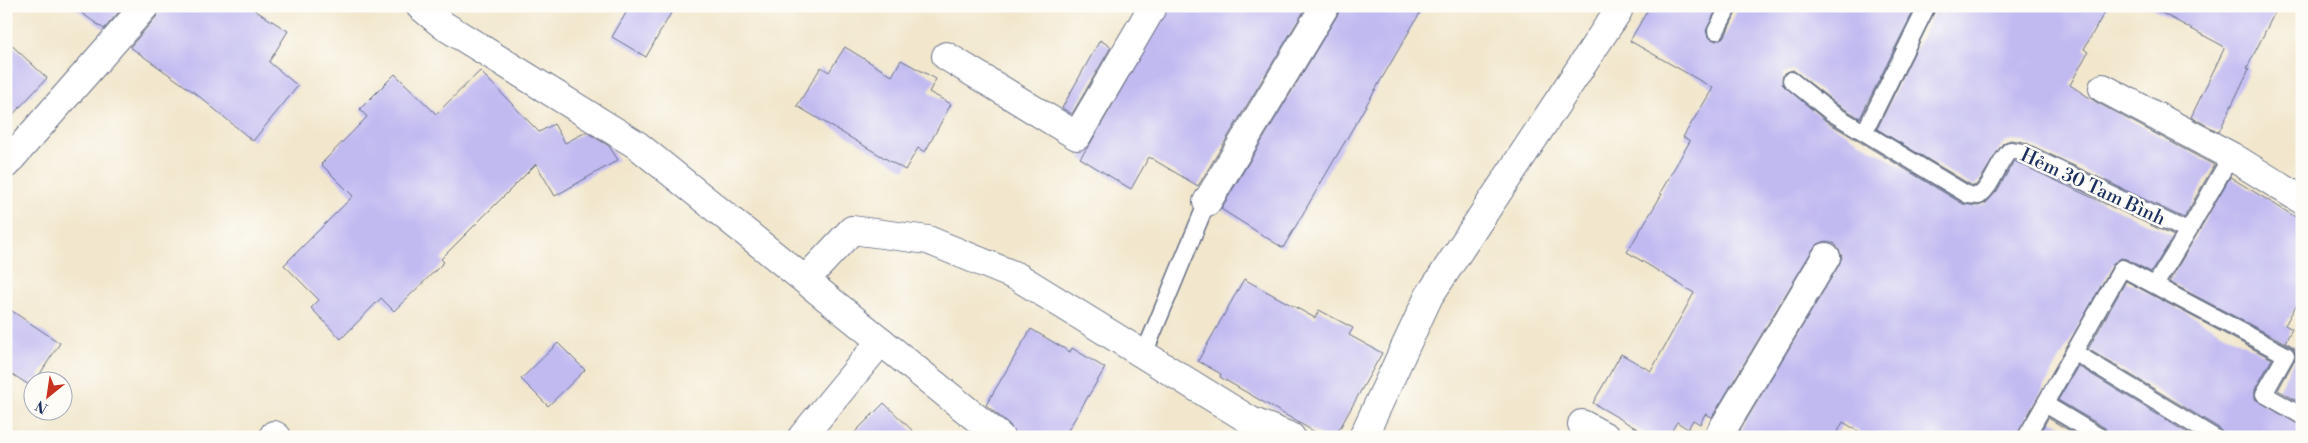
<svg xmlns="http://www.w3.org/2000/svg" width="2308" height="443" viewBox="0 0 2308 443" font-family="'Libre Bodoni',serif">
	<style>
		.building { fill: #c1baf1 }
		.lines { fill: none; stroke-linecap: round; stroke-linejoin: round }
		.service-casing { stroke: #666f85; stroke-width: 19 }
		.minor-casing { stroke: #666f85; stroke-width: 30 }
		.service { stroke: #fff; stroke-width: 16 }
		.minor { stroke: #fff; stroke-width: 28 }
		.labels { text-anchor: middle; dominant-baseline: central; stroke-width: 5; stroke-linejoin: round; paint-order: stroke }
		.street-label { font-size: 19px; fill: #1b2f5e; stroke: #fdfcf7 }
	</style>
	<rect width="100%" height="100%" fill="#fdfcf7"/>
	<filter id="ink" filterUnits="userSpaceOnUse"><feTurbulence type="fractalNoise" baseFrequency=".02" numOctaves="2"/><feDisplacementMap in="SourceGraphic" scale="10" xChannelSelector="R" yChannelSelector="G"/><feConvolveMatrix kernelMatrix="1 2 1 2 8 2 1 2 1" color-interpolation-filters="sRGB"/></filter>
	<filter id="wash" filterUnits="userSpaceOnUse"><feTurbulence type="fractalNoise" baseFrequency=".0096" numOctaves="4" result="noise"/><feDisplacementMap in="SourceGraphic" scale="20" xChannelSelector="R" yChannelSelector="G"/><feGaussianBlur stdDeviation="1.12" result="paint"/><feColorMatrix in="noise" values="0 0 0 0 0 0 0 0 0 0 0 0 0 0 0 0 0 1.4 0 .05"/><feComposite in="paint" operator="in"/></filter>
	<g filter="url(#wash)">
		<rect width="100%" height="100%" fill="#f2e7cd"/>
		<g id="blocks">
			<g class="building">
				<path d="M 72,6 L 124,6 L 104,29 Z"/>
				<path d="M 160,6 L 248,6 L 288,31 L 269,62 L 298,86 L 253,141 L 195,93 L 130,47 L 157,16 Z"/>
				<path d="M 630,6 L 675,6 L 646,57 L 612,37 Z"/>
				<path d="M 1169,6 L 1307,6 L 1198,186 L 1149,157 L 1131,189 L 1080,158 L 1090,144 Z"/>
				<path d="M 1341,6 L 1424,6 L 1283,248 L 1221,209 L 1338,14 Z"/>
				<path d="M 1650,6 L 1718,6 L 1706,31 L 1708,37 L 1716,41 L 1725,36 L 1739,6 L 1916,6 L 1860,118 L 1838,105 L 1793,70 L 1784,73 L 1782,84 L 1827,122 L 1963,204 L 1978,206 L 1986,203 L 1997,191 L 2014,161 L 2174,236 L 2151,272 L 2126,259 L 2121,258 L 2114,263 L 2016,437 L 1868,437 L 1843,422 L 1835,437 L 1748,437 L 1739,432 L 1839,265 L 1842,257 L 1839,249 L 1834,243 L 1826,241 L 1818,244 L 1813,249 L 1712,417 L 1705,414 L 1700,424 L 1693,420 L 1688,429 L 1677,422 L 1668,437 L 1651,437 L 1593,403 L 1621,354 L 1651,371 L 1694,293 L 1627,252 L 1662,194 L 1660,193 L 1690,141 L 1683,137 L 1713,88 L 1630,41 Z"/>
				<path d="M 1937,6 L 2108,6 L 2084,49 L 2088,52 L 2070,85 L 2096,102 L 2214,165 L 2184,218 L 2024,142 L 2011,140 L 2003,143 L 1980,180 L 1975,186 L 1971,185 L 1877,129 Z"/>
				<path d="M 2149,6 L 2278,6 L 2247,68 L 2249,69 L 2219,132 L 2191,117 L 2224,49 L 2223,46 Z"/>
				<path d="M 6,40 L 47,78 L 6,122 Z"/>
				<path d="M 1100,40 L 1111,47 L 1072,114 L 1062,108 Z"/>
				<path d="M 845,47 L 892,76 L 901,60 L 936,79 L 929,92 L 951,104 L 925,152 L 918,148 L 905,170 L 797,106 L 821,67 L 829,72 Z"/>
				<path d="M 480,71 L 539,132 L 554,124 L 565,143 L 586,132 L 609,146 L 618,160 L 555,196 L 536,164 L 441,259 L 444,262 L 394,311 L 381,298 L 341,339 L 311,308 L 319,300 L 284,265 L 353,196 L 321,164 L 367,117 L 360,109 L 395,74 L 436,114 Z"/>
				<path d="M 2230,177 L 2302,221 L 2302,295 L 2285,325 L 2292,329 L 2285,342 L 2302,352 L 2302,404 L 2278,390 L 2295,359 L 2295,350 L 2291,346 L 2169,282 Z"/>
				<path d="M 1244,279 L 1315,318 L 1319,310 L 1353,328 L 1349,335 L 1382,353 L 1335,437 L 1324,437 L 1308,428 L 1220,377 L 1221,374 L 1198,361 Z"/>
				<path d="M 2126,281 L 2272,359 L 2255,389 L 2255,399 L 2302,426 L 2302,437 L 2224,437 L 2219,428 L 2088,349 Z"/>
				<path d="M 6,307 L 60,343 L 36,380 L 32,380 L 32,387 L 6,370 Z"/>
				<path d="M 1031,329 L 1070,352 L 1072,348 L 1105,368 L 1064,437 L 1015,437 L 1010,425 L 986,405 Z"/>
				<path d="M 558,343 L 585,370 L 548,406 L 521,379 Z"/>
				<path d="M 2078,366 L 2194,437 L 2110,437 L 2105,428 L 2058,400 Z"/>
				<path d="M 884,403 L 919,437 L 850,437 Z"/>
				<path d="M 2048,418 L 2080,437 L 2059,437 L 2052,432 L 2050,437 L 2038,437 Z"/>
			</g>
		</g>
	</g>
	<g filter="url(#ink)">
		<use href="#blocks" fill-opacity="0" stroke="#666f85" stroke-width="1"/>
		<g class="lines">
			<g class="service-casing">
				<g id="service">
					<path d="M 1716,31 L 1729,6"/>
					<path d="M 1791,80 L 1832,113 L 1968,195 L 1979,196 C 1994,184 1997,164 2010,150 L 2022,152 L 2183,229 L 2190,228 L 2231,156"/>
					<path d="M 1865,131 L 1927,6"/>
					<path d="M 2155,285 L 2190,228"/>
					<path d="M 2074,352 L 2214,437"/>
					<path d="M 1144,354 L 1207,202"/>
					<path d="M 2045,404 L 2100,437"/>
					<path d="M 2026,437 L 2122,268 L 2286,355 L 2264,394 L 2302,416"/>
				</g>
			</g>
			<g class="minor-casing">
				<g id="minor">
					<path d="M 420,6 L 443,25 L 637,145 L 1000,437"/>
					<path d="M 946,56 L 1077,136 L 1153,6"/>
					<path d="M 2103,88 L 2231,156 L 2302,200"/>
					<path d="M 6,164 L 145,6"/>
					<path d="M 1207,202 L 1325,6"/>
					<path d="M 806,279 L 852,230 L 928,240 L 1018,277 L 1251,421 L 1291,437"/>
					<path d="M 1582,424 L 1606,437"/>
					<path d="M 274,435 L 277,437"/>
					<path d="M 802,437 L 881,341"/>
					<path d="M 1363,437 L 1429,296 L 1618,11"/>
					<path d="M 1718,437 L 1826,257"/>
				</g>
			</g>
			<use href="#service" class="service"/>
			<use href="#minor" class="minor"/>
		</g>
	</g>
	<g class="labels">
		<g class="street-label">
			<text transform="translate(2093 187) rotate(25)">Hẻm 30 Tam Bình</text>
		</g>
	</g>
	<rect width="2308" height="443" fill="none" stroke="#fdfcf7" stroke-width="25"/>
	<g transform="translate(48 396) rotate(210)"><circle r="24" fill="#fdfcf7" stroke="#a3aaba"/>
	<path d="M0-4L9 19L0 12L-9 19Z" fill="#c8321e"/>
	<text y="-8" font-size="14" font-weight="bold" text-anchor="middle" fill="#1b2f5e">N</text>
	</g>
</svg>
